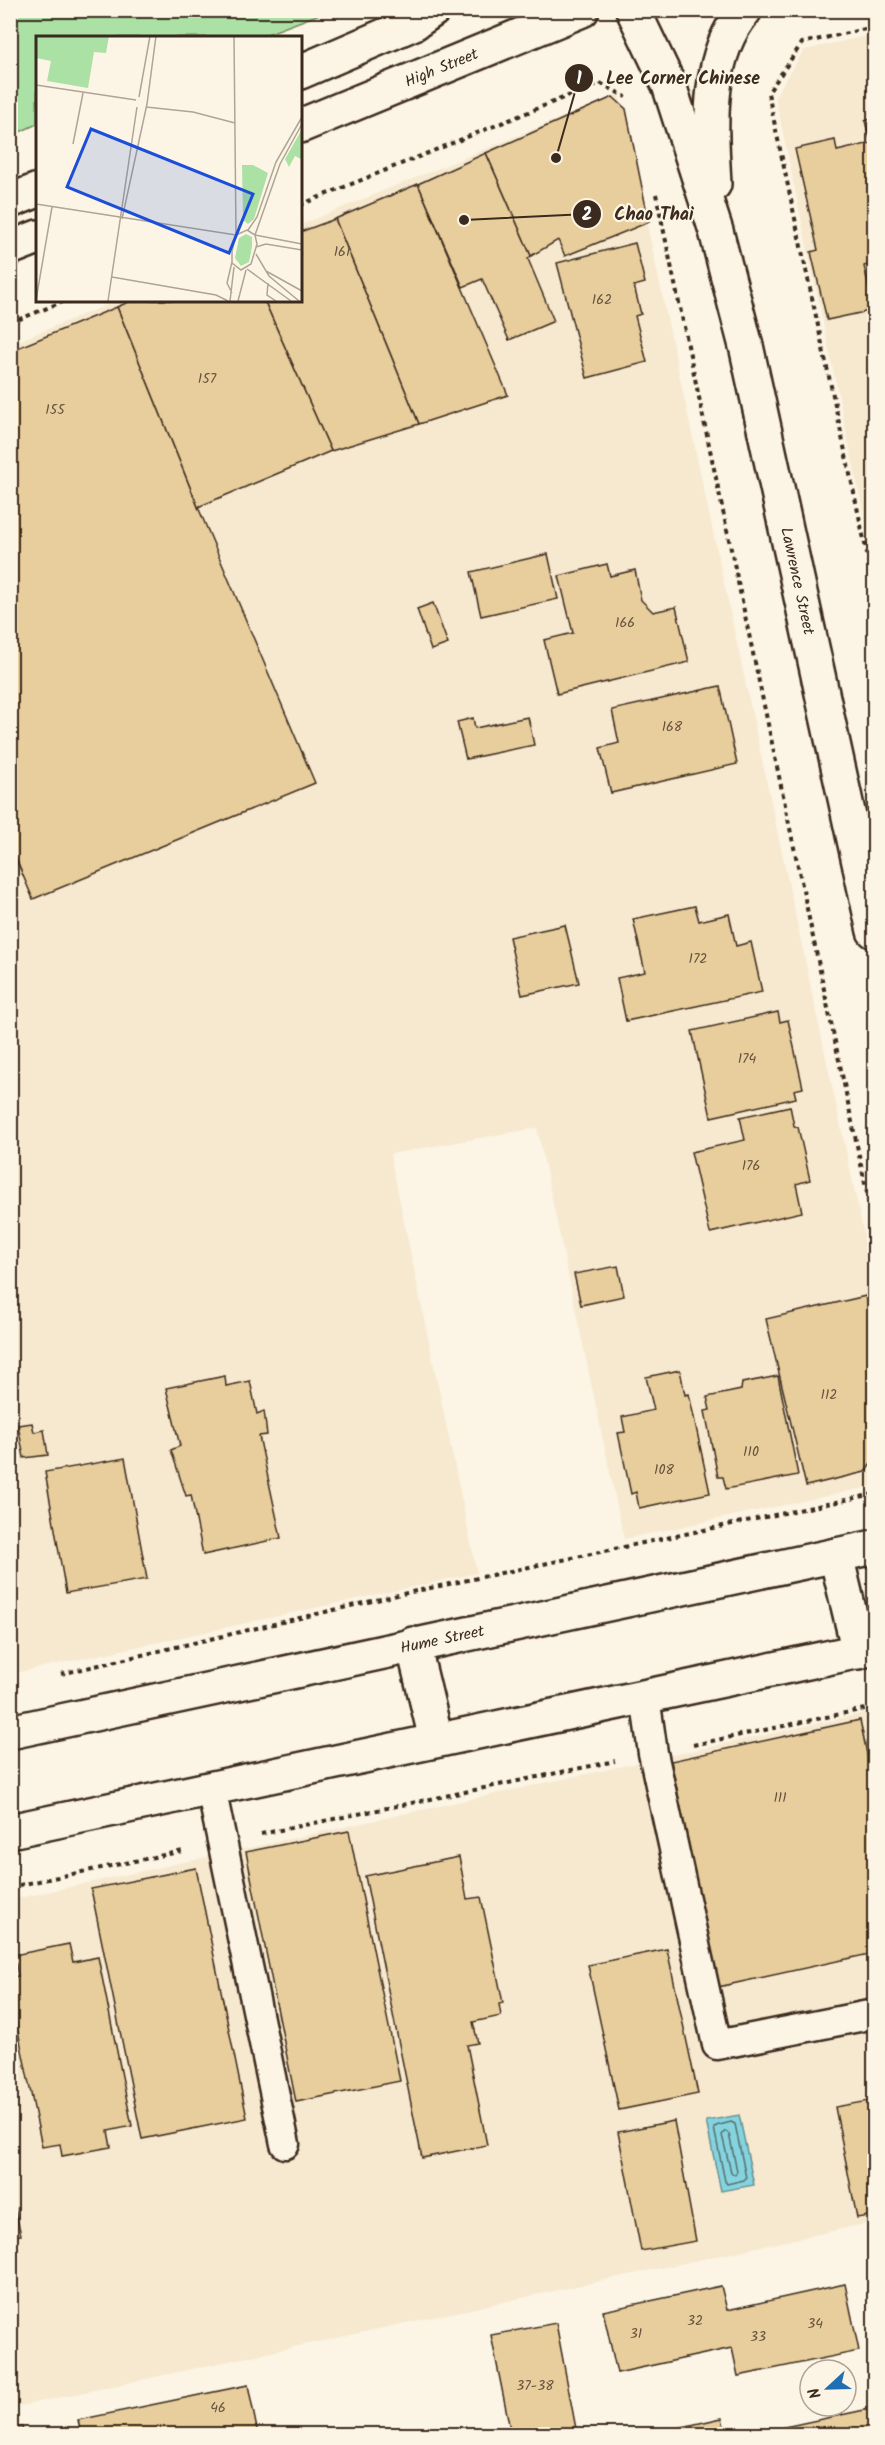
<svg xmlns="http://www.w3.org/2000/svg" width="885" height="2445" viewBox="0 0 885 2445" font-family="Kalam,sans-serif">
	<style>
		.built { fill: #f6e9cf }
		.green { fill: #abe1a4; stroke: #738661; stroke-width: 1.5 }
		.water { fill: #84d4e0; stroke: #679092; stroke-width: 1.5 }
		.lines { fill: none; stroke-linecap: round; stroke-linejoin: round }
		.shore { stroke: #586e6c; stroke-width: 1.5 }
		.building { fill: #e8ce9d; stroke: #3b2a1e; stroke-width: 1.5 }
		.service-casing { stroke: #3b2a1e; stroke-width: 33 }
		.tertiary-casing { stroke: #3b2a1e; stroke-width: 38 }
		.secondary-casing { stroke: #3b2a1e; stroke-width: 38 }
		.path { stroke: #3b2a1e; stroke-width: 4; stroke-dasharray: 4.5 4.5; stroke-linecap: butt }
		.service { stroke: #fcf5e5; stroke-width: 28 }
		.tertiary { stroke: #fcf5e5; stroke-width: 33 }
		.secondary { stroke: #fcf5e5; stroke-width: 33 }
		.labels { text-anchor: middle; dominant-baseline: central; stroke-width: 4.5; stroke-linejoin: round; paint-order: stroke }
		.number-label { font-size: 14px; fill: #66533e }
		.street-label { font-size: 16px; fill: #3b2a1e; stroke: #fcf5e5 }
		.inset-road { fill: none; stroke: #afa495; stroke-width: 1.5 }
		.view { fill: #1d4ed8; fill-opacity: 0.15; stroke: #1d4ed8; stroke-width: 3 }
		.inset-edge { fill: none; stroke: #3b2a1e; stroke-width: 3 }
		.leader { fill: none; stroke: #3b2a1e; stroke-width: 2 }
		.callout-dot { fill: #3b2a1e; stroke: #fcf5e5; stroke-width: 2 }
		.mark-label { font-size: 18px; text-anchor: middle; font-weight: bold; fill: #fff }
		.callout-label { font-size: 18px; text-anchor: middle; font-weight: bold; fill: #3b2a1e; stroke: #fcf5e5; stroke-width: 4.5; stroke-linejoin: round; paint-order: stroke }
	</style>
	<rect width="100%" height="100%" fill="#fcf5e5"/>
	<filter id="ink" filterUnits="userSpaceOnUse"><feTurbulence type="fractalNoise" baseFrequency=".0167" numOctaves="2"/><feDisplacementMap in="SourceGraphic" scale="12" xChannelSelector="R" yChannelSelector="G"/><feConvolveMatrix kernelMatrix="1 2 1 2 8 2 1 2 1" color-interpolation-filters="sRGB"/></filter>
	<g filter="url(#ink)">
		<g class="built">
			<path d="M 874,34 L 874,563 L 775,96 L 804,50 Z"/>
			<path d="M 619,94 L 874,1281 L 874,1486 L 624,1539 L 537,1128 L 390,1154 L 477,1573 L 11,1674 L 11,344 L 118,300 L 300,300 L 300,225 Z"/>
			<path d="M 874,1711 L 874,2222 L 11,2408 L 10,1900 Z"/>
		</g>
		<path class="green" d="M 11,10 L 328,10 L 328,11 L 259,37 L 38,38 L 37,124 L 11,136 Z"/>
		<path class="water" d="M 739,2115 L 754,2185 L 721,2191 L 706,2121 Z"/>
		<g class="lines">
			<g class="shore">
				<path d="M 731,2122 L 735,2124 L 746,2178 L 744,2180 L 727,2184 L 725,2181 L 714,2128 L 716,2126 Z"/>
				<path d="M 725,2131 L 729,2134 L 737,2171 L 735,2175 L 731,2172 L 722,2135 Z"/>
			</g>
		</g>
		<g class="building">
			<path d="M 613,97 L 626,109 L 649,222 L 565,256 L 558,240 L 531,256 L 486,153 Z"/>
			<path d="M 874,118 L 874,263 L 864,266 L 874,310 L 827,320 L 811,252 L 818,250 L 795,149 L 835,140 L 837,151 L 871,143 L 865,121 Z"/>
			<path d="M 486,153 L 531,256 L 528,259 L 554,321 L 509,340 L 482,279 L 463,287 L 418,184 Z"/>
			<path d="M 418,184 L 508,395 L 419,424 L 335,219 Z"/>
			<path d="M 335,219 L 419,424 L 331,451 L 264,300 L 300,300 L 300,232 Z"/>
			<path d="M 635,243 L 645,283 L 634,286 L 641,314 L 635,316 L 647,362 L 587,378 L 557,263 Z"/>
			<path d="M 133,300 L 264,300 L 331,451 L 198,507 L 117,307 Z"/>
			<path d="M 117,307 L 198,507 L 315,783 L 33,899 L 10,845 L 10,351 Z"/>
			<path d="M 548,554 L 558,599 L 481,616 L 471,572 Z"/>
			<path d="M 607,564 L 610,576 L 635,570 L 641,600 L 653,612 L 676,607 L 689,662 L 557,694 L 544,640 L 573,633 L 559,576 Z"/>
			<path d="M 433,603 L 448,644 L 431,650 L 417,609 Z"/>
			<path d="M 720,686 L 737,764 L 611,793 L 600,748 L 619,743 L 612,710 Z"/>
			<path d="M 528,717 L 534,745 L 466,759 L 457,722 L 473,718 L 475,728 Z"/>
			<path d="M 10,881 L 17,897 L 10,899 Z"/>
			<path d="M 695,906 L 699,921 L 729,914 L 736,946 L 751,942 L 762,992 L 626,1021 L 617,978 L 645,972 L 633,919 Z"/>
			<path d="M 565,925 L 579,983 L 522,995 L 509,937 Z"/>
			<path d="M 778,1012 L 780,1022 L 788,1020 L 803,1088 L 794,1090 L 796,1098 L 711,1117 L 692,1031 Z"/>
			<path d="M 790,1106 L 794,1126 L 798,1127 L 810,1180 L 796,1184 L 802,1212 L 710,1233 L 691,1152 L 745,1140 L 740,1117 Z"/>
			<path d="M 618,1266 L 624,1296 L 581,1305 L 574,1274 Z"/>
			<path d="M 866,1296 L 874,1330 L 874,1460 L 865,1472 L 806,1486 L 766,1319 Z"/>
			<path d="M 680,1370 L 685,1395 L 689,1394 L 710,1493 L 639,1508 L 636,1492 L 631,1494 L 618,1433 L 625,1432 L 622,1417 L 654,1410 L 646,1377 Z"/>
			<path d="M 225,1376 L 226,1386 L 250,1381 L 257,1414 L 264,1411 L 267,1435 L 259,1436 L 281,1538 L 203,1555 L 191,1495 L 186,1496 L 171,1450 L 180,1446 L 166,1388 Z"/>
			<path d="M 778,1376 L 798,1475 L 726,1489 L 723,1477 L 718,1477 L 705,1411 L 710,1410 L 707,1397 L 741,1390 L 742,1383 Z"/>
			<path d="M 32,1423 L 34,1432 L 44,1430 L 48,1455 L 24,1458 L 18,1425 Z"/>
			<path d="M 125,1458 L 147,1579 L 66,1593 L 45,1472 Z"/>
			<path d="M 860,1720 L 874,1788 L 874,1859 L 872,1860 L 874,1873 L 874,1953 L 718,1987 L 671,1761 Z"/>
			<path d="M 874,1753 L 874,1788 L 868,1755 Z"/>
			<path d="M 349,1831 L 400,2081 L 296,2102 L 246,1852 Z"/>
			<path d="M 459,1857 L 467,1899 L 481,1897 L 503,2003 L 499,2004 L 501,2016 L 473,2022 L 478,2043 L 467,2045 L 487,2145 L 422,2158 L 365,1876 Z"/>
			<path d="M 196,1868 L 247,2118 L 142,2139 L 91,1889 Z"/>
			<path d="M 69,1944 L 73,1962 L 98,1957 L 132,2126 L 108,2131 L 111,2147 L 62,2156 L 60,2144 L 42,2147 L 10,1992 L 10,1977 L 18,1976 L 14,1955 Z"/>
			<path d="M 667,1949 L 698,2094 L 619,2110 L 588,1965 Z"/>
			<path d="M 868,2101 L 874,2130 L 874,2215 L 857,2218 L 835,2107 Z"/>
			<path d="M 674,2121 L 696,2241 L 641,2251 L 618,2132 Z"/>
			<path d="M 10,2188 L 21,2235 L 10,2237 Z"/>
			<path d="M 845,2284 L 859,2351 L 738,2376 L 732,2348 L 617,2373 L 603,2311 L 721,2286 L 727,2310 Z"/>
			<path d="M 556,2323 L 577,2434 L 511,2434 L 491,2335 Z"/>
			<path d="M 248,2385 L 258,2434 L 81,2434 L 78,2420 Z"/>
			<path d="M 874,2408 L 874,2434 L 771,2434 L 770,2430 Z"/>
			<path d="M 722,2418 L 726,2434 L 661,2434 L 660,2432 Z"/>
			<path d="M 22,2427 L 24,2434 L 10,2434 L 10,2429 Z"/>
		</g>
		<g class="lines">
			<g class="service-casing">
				<g id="service">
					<path d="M 645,1697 L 653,1753 L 717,2045 L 874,2014"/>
					<path d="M 211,1788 L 285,2144"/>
				</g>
			</g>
			<g class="tertiary-casing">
				<g id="tertiary">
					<path d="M 836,1555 L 859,1652"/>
					<path d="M 413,1644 L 436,1739"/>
					<path id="s1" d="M 10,1732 L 874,1547"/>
					<path d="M 10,1831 L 874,1648"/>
				</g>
			</g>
			<g class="secondary-casing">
				<g id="secondary">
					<path id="s2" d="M 633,10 L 669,85 L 716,231 L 747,350 L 874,931"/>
					<path d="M 300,72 L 414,23 L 433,10"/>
					<path id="s3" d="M 300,126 L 582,10"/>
					<path d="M 714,184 C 711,127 705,57 745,10"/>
					<path d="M 10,201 L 38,190"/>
					<path d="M 10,248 L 38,237"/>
				</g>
			</g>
			<g class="path">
				<path d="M 874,27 L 802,43 L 768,93 L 874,586"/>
				<path d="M 656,194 L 874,1226"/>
				<path d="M 300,205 L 600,83 L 626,97"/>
				<path d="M 10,323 L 67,300"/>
				<path d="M 61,1674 L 402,1594 L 874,1494"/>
				<path d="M 693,1745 L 874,1707"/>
				<path d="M 261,1834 L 615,1761"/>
				<path d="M 10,1887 L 183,1851"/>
			</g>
			<use href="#service" class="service"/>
			<use href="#tertiary" class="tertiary"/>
			<use href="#secondary" class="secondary"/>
		</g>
	</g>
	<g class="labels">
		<g class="number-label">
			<text x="342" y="252">161</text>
			<text x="602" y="300">162</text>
			<text x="207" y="379">157</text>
			<text x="55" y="410">155</text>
			<text x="625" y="623">166</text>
			<text x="672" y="727">168</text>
			<text x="698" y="959">172</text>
			<text x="747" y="1059">174</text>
			<text x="751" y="1166">176</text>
			<text x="829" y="1395">112</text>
			<text x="751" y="1452">110</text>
			<text x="664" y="1470">108</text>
			<text x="780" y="1798">111</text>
			<text x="695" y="2321">32</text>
			<text x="815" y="2324">34</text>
			<text x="636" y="2334">31</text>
			<text x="758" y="2337">33</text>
			<text x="535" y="2386">37-38</text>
			<text x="218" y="2408">46</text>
		</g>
		<g class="street-label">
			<text stroke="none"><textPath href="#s3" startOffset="153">High Street</textPath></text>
			<text stroke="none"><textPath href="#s2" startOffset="596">Lawrence Street</textPath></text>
			<text stroke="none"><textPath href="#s1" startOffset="442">Hume Street</textPath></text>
		</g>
	</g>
	<g transform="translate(36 36)">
		<rect width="266" height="266" fill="#fcf5e5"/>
		<path d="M 73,0 L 70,17 L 58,16 L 52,52 L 11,45 L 15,25 L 0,22 L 0,1 ZM 265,95 L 265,123 L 259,120 L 253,131 L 249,123 ZM 206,129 L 217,129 L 232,137 L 218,183 L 212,188 L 207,184 ZM 210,198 L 216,201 L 216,211 L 213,226 L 205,230 L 199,222 L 203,202 Z" fill="#abe1a4"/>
		<path class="inset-road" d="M 198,0 L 200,199M 0,49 L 100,64M 103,61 L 114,0M 110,71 L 157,76 L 199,87M 37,108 L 47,57M 0,168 L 200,199M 86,183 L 111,68 L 120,0M 211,194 L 219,199 L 221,208 L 215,228 L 205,234 L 196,227 L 196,215 L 200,199 ZM 212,194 L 221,181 L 240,126 L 266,81M 219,199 L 244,128 L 266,88M 219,199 L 266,208M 220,211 L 230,208 L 266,214M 220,218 L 233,240 L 263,265M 196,226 L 191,247 L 196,257M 211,233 L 255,265M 230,235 L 266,255M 76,241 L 180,259 L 192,265M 232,247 L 231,259 L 240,265M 0,264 L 16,171M 72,265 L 101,71M 194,265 L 198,231M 202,265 L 210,234"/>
		<path class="view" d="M 55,93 L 217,158 L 193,217 L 31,151 Z"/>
		<rect width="266" height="266" class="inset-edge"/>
	</g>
	<path class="leader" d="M556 158L579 78M464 220L587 214"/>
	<g class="callout-dot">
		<circle cx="556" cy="158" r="6"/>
		<circle cx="464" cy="220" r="6"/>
		<circle cx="579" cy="78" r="15"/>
		<circle cx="587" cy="214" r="15"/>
	</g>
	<g class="mark-label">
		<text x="579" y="84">1</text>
		<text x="587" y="220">2</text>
	</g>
	<g class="callout-label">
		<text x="683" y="84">Lee Corner Chinese</text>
		<text x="654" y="220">Chao Thai</text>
	</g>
	<rect width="885" height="2445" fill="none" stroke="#fcf5e5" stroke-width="36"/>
	<rect x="18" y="18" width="849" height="2409" fill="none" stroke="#3b2a1e" stroke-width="2" filter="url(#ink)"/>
	<g transform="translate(828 2388) rotate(248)"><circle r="28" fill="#fcf5e5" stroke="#afa495" stroke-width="1.5"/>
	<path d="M0-4.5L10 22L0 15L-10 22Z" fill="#1f6fb2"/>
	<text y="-9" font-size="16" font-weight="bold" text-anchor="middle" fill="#3b2a1e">N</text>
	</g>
</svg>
